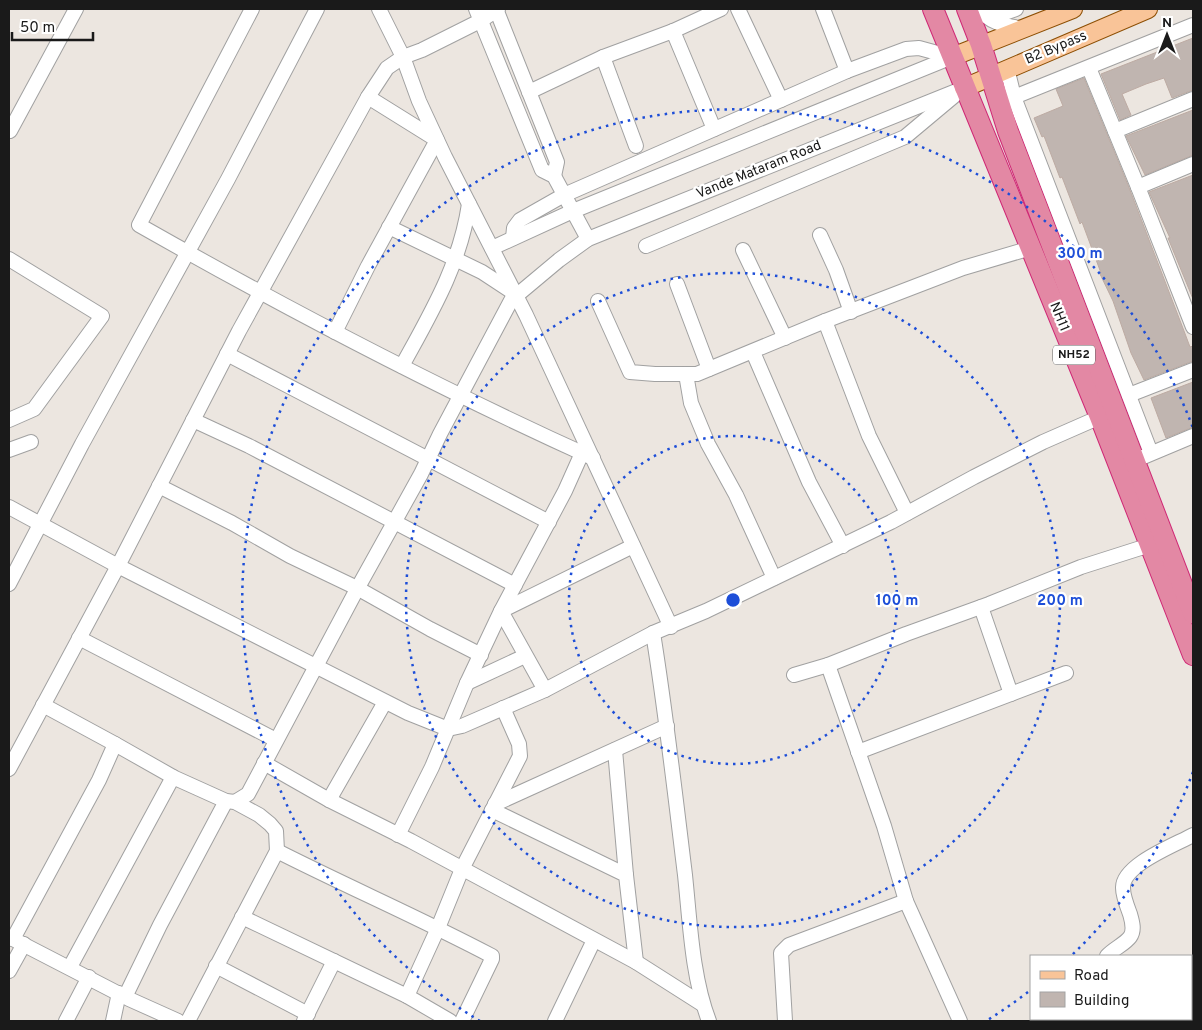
<svg xmlns="http://www.w3.org/2000/svg" width="1202" height="1030" viewBox="0 0 1202 1030" font-family="Overpass,sans-serif">
	<style>
		.building { fill: #c0b5b0; stroke: #bdaba3 }
		.lines { fill: none; stroke-linecap: round; stroke-linejoin: round }
		.minor-casing { stroke: #a1a1a1; stroke-width: 16 }
		.major-casing { stroke: #8d4f04; stroke-width: 20 }
		.highway-casing { stroke: #cf2875; stroke-width: 22 }
		.minor { stroke: #fff; stroke-width: 14 }
		.major { stroke: #f9c498; stroke-width: 18 }
		.highway { stroke: #e388a4; stroke-width: 20 }
		.ring { fill: none; stroke: #1d4ed8; stroke-width: 2.5; stroke-dasharray: 2.5 5 }
		.labels { text-anchor: middle; dominant-baseline: central; stroke-width: 4.5; stroke-linejoin: round; paint-order: stroke }
		.shield { fill: #fff; stroke: #5f5f5f; stroke-width: 1 }
		.shield-label { font-size: 12px; font-weight: bold; fill: #1a1a1a }
		.street-label { font-size: 14px; fill: #1a1a1a; stroke: #fff }
		.centre { fill: #1d4ed8; stroke: #fff; stroke-width: 2.5 }
		.ring-label { font-size: 15px; text-anchor: middle; font-weight: bold; fill: #1d4ed8; stroke: #fff; stroke-width: 4.5; stroke-linejoin: round; paint-order: stroke }
	</style>
	<rect width="100%" height="100%" fill="#ece6e0"/>
	<g class="building">
		<path d="M 1193,38 L 1193,90 L 1172,98 L 1164,78 L 1146,84 L 1122,94 L 1131,115 L 1120,120 L 1101,74 Z"/>
		<path d="M 1084,78 L 1128,185 L 1184,331 L 1190,347 L 1193,346 L 1193,361 L 1144,380 L 1131,353 L 1113,301 L 1100,274 L 1101,273 L 1082,222 L 1080,224 L 1062,177 L 1060,178 L 1044,136 L 1042,137 L 1034,118 L 1063,106 L 1056,89 Z"/>
		<path d="M 1193,110 L 1193,155 L 1145,175 L 1126,136 Z"/>
		<path d="M 1193,175 L 1193,299 L 1168,238 L 1170,238 L 1149,192 Z"/>
		<path d="M 1193,382 L 1193,427 L 1166,438 L 1151,398 Z"/>
	</g>
	<g class="lines">
		<g class="minor-casing">
			<g id="minor">
				<path d="M 252,9 L 139,225 C 287,309 438,388 593,458"/>
				<path d="M 379,9 L 403,57 L 419,101 L 445,157 L 526,315 L 671,627"/>
				<path d="M 476,9 L 542,170 L 554,176 L 588,239"/>
				<path d="M 496,9 L 557,162 L 554,176"/>
				<path d="M 738,9 L 781,100"/>
				<path d="M 823,9 L 847,71"/>
				<path d="M 981,9 C 988,24 1010,26 1025,29"/>
				<path d="M 983,13 L 1005,13 L 1016,9"/>
				<path d="M 673,31 L 714,129"/>
				<path d="M 603,57 L 636,146"/>
				<path d="M 1007,68 L 1014,97 L 1151,453"/>
				<path d="M 1089,68 L 1138,187 L 1193,327"/>
				<path d="M 529,92 L 603,57 L 673,31 L 721,9"/>
				<path d="M 1014,97 L 1193,25"/>
				<path d="M 10,131 L 76,9"/>
				<path d="M 1115,131 L 1193,99"/>
				<path d="M 1138,187 L 1193,164"/>
				<path d="M 389,227 L 482,272 L 514,293"/>
				<path d="M 820,235 L 836,270 L 851,312"/>
				<path d="M 513,238 L 514,228 L 520,220 L 564,195 L 847,71 L 906,49 L 919,48 L 952,57"/>
				<path d="M 646,246 L 905,137 L 954,96"/>
				<path d="M 492,248 L 573,211 L 952,57"/>
				<path d="M 743,250 L 785,338"/>
				<path d="M 9,259 L 102,316 L 34,409 L 9,420"/>
				<path d="M 677,284 L 709,369"/>
				<path d="M 516,296 L 559,260 L 588,239 L 964,88"/>
				<path d="M 598,301 L 630,372 L 655,374 L 697,374 L 825,321 L 963,268 L 1031,248"/>
				<path d="M 825,321 L 869,436 L 907,513"/>
				<path d="M 335,332 L 368,266 L 437,140 L 368,97"/>
				<path d="M 753,352 L 809,482 L 843,546"/>
				<path d="M 227,354 L 549,522"/>
				<path d="M 402,366 C 431,313 460,265 469,204"/>
				<path d="M 686,374 L 691,403 L 708,444 L 736,495 L 774,578"/>
				<path d="M 1129,395 L 1193,370"/>
				<path d="M 193,420 L 249,446 L 515,585"/>
				<path d="M 9,450 L 31,442"/>
				<path d="M 1143,457 L 1193,436"/>
				<path d="M 159,486 L 232,523 L 290,556 L 357,588 L 430,629 L 481,655"/>
				<path d="M 9,507 L 118,566 L 408,713 L 448,729 L 462,726 L 545,690 L 653,633 L 706,611 L 891,522 L 974,477 L 1043,442 L 1100,417"/>
				<path d="M 9,584 L 82,444 L 228,179 L 317,9"/>
				<path d="M 981,607 L 1011,694"/>
				<path d="M 653,633 C 666,713 675,794 685,875 C 690,922 692,977 709,1021"/>
				<path d="M 79,638 L 276,740"/>
				<path d="M 828,665 L 884,826 L 906,901 L 960,1021"/>
				<path d="M 794,675 L 828,665 L 906,634 L 989,604 L 1081,567 L 1150,545"/>
				<path d="M 467,683 L 525,656"/>
				<path d="M 545,690 L 501,611 L 633,546"/>
				<path d="M 43,705 L 115,744 L 175,778 L 226,801 L 235,802 L 259,815 L 270,824 L 276,831 L 277,851 L 188,1021"/>
				<path d="M 615,750 L 626,875"/>
				<path d="M 858,752 L 1066,673"/>
				<path d="M 264,763 L 329,800 L 411,841 L 636,962 L 702,1004"/>
				<path d="M 9,769 L 118,566 L 239,331 L 368,97 L 387,68 L 403,57 L 422,50 L 482,20 L 498,9"/>
				<path d="M 329,800 L 385,702"/>
				<path d="M 235,802 L 248,794 L 356,591 L 421,474 L 440,434 L 515,293"/>
				<path d="M 495,804 L 667,726"/>
				<path d="M 492,810 L 626,875 L 636,962"/>
				<path d="M 398,835 L 432,767 L 467,683 L 501,611 L 565,491 L 582,453"/>
				<path d="M 277,851 C 348,887 422,919 492,956 L 492,959 L 462,1021"/>
				<path d="M 242,917 L 407,996 L 450,1021"/>
				<path d="M 9,937 L 129,999 L 178,1021"/>
				<path d="M 13,939 L 99,780 L 115,744"/>
				<path d="M 1107,956 C 1113,949 1125,944 1130,937 C 1135,930 1132,921 1130,914 C 1127,906 1123,896 1123,888 C 1122,865 1175,845 1193,835"/>
				<path d="M 216,966 L 308,1014"/>
				<path d="M 70,967 L 173,777"/>
				<path d="M 9,971 L 24,944"/>
				<path d="M 407,996 L 438,928 L 462,869 L 520,756 L 519,744 L 503,708"/>
				<path d="M 125,997 L 160,925 L 226,801"/>
				<path d="M 66,1021 L 89,977"/>
				<path d="M 113,1021 L 119,993"/>
				<path d="M 304,1021 L 334,961"/>
				<path d="M 555,1021 L 594,940"/>
				<path d="M 785,1021 L 781,953 L 789,945 L 906,901"/>
			</g>
		</g>
		<g class="major-casing">
			<g id="major">
				<path d="M 952,57 L 1073,9"/>
				<path d="M 964,88 L 1148,9"/>
			</g>
		</g>
		<g class="highway-casing">
			<g id="highway">
				<path d="M 933,9 L 1100,417 L 1193,655"/>
				<path d="M 967,9 L 981,45 L 1008,131 L 1193,613"/>
			</g>
		</g>
		<use href="#minor" class="minor"/>
		<use href="#major" class="major"/>
		<use href="#highway" class="highway"/>
	</g>
	<g class="ring">
		<circle cx="733" cy="600" r="164"/>
		<circle cx="733" cy="600" r="327"/>
		<path d="M1193 772A491 491 0 0 1 1071 956M1028 992A491 491 0 0 1 986 1021M480 1021A491 491 0 1 1 1193 428"/>
	</g>
	<g class="labels">
		<rect class="shield" x="1053" y="345.5" width="42" height="19" rx="4"/>
		<g class="shield-label">
			<text x="1074" y="355">NH52</text>
		</g>
		<g class="street-label">
			<text transform="translate(1056 48) rotate(-23)">B2 Bypass</text>
			<text transform="translate(759 170) rotate(-22)">Vande Mataram Road</text>
			<text transform="translate(1059 317) rotate(68)">NH11</text>
		</g>
	</g>
	<circle cx="733" cy="600" r="8" class="centre"/>
	<g class="ring-label">
		<text x="1080" y="258">300 m</text>
		<text x="897" y="605">100 m</text>
		<text x="1060" y="605">200 m</text>
	</g>
	<rect width="1202" height="1030" fill="none" stroke="#1a1a1a" stroke-width="20"/>
	<rect x="1030" y="955" width="162" height="65" fill="#ffffff" stroke="#a3a3a3"/>
	<rect x="1040" y="971" width="25" height="8" fill="#f9c498" stroke="#a3a3a3"/>
	<text x="1074" y="980" font-size="15" fill="#1a1a1a">Road</text>
	<rect x="1040" y="992" width="25" height="15" fill="#c0b5b0" stroke="#a3a3a3"/>
	<text x="1074" y="1005" font-size="15" fill="#1a1a1a">Building</text>
	<g transform="translate(1167 35)" stroke="#ffffff" stroke-width="4" paint-order="stroke">
	<path d="M0-4L9 19L0 12L-9 19Z" fill="#1a1a1a"/>
	<text y="-8" font-size="14" font-weight="bold" text-anchor="middle" fill="#1a1a1a">N</text>
	</g>
	<path d="M12 32v8h81v-8" fill="none" stroke="#1a1a1a" stroke-width="2.5"/>
	<text x="20" y="32" font-size="15" fill="#1a1a1a" stroke="#ffffff" stroke-width="4" paint-order="stroke">50 m</text>
</svg>
